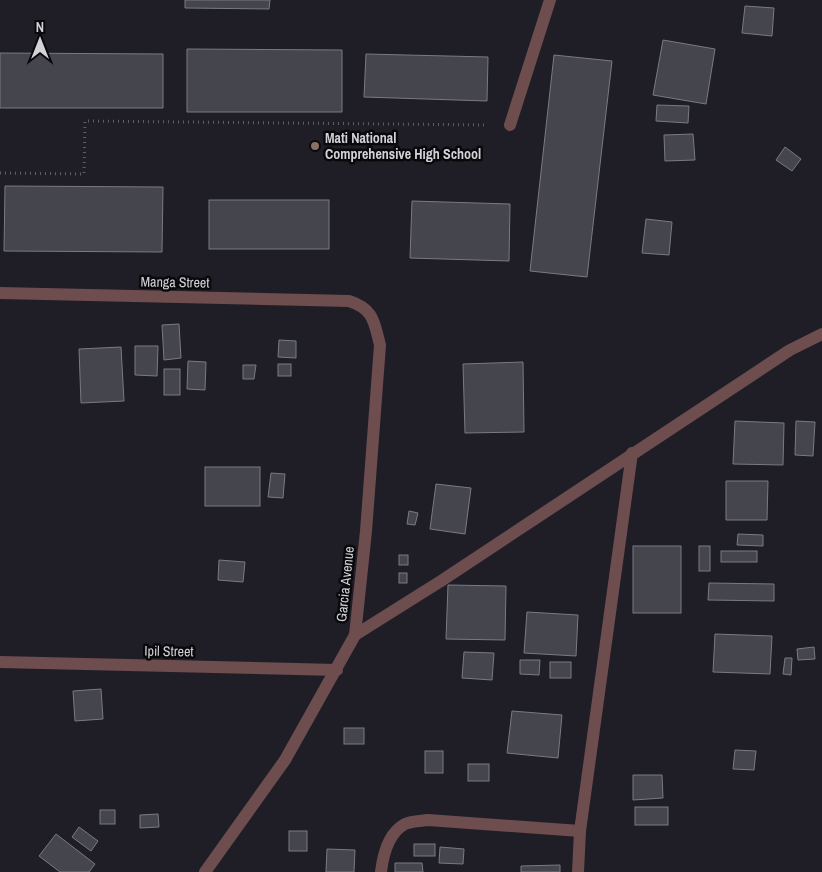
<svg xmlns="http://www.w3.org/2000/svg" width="822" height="872" viewBox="0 0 822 872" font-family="'Archivo Narrow',sans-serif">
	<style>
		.building { fill: #45454e; stroke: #7a7a84 }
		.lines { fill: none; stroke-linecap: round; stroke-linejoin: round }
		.path { stroke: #5f5e66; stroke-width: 3; stroke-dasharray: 1 4; stroke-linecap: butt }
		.minor { stroke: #6e4d4e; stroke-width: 12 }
		.education-dot { fill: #8d6e63; stroke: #09090c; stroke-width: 2 }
		.labels { text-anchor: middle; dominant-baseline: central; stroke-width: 5; stroke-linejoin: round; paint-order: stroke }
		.poi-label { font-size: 14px; font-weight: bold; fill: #d2d2d8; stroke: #09090c; text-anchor: start }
		.street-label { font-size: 14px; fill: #d2d2d8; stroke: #09090c }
	</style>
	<rect width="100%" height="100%" fill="#1f1e27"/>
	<g class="building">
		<path d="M 185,0 L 270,0 L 269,9 L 185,8 Z"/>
		<path d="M 745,6 L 774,8 L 772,36 L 742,33 Z"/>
		<path d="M 663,40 L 715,49 L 706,104 L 653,95 Z"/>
		<path d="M 187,49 L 342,50 L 342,112 L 187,112 Z"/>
		<path d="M 0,53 L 163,54 L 163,108 L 0,108 Z"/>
		<path d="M 366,54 L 488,57 L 487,101 L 364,97 Z"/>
		<path d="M 554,55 L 612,61 L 587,277 L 530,271 Z"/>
		<path d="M 657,105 L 689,106 L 688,123 L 656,121 Z"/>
		<path d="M 693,134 L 695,160 L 665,161 L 664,135 Z"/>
		<path d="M 785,147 L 801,159 L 792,171 L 776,160 Z"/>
		<path d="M 5,186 L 163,187 L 162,252 L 4,251 Z"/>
		<rect x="209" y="200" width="120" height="49"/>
		<path d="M 412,201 L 510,204 L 509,261 L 410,258 Z"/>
		<path d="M 646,219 L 672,222 L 669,255 L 642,253 Z"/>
		<path d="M 179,324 L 181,358 L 164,360 L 162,325 Z"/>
		<path d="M 279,340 L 296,341 L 296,358 L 278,357 Z"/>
		<path d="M 135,346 L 158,346 L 157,376 L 135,375 Z"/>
		<path d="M 121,347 L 124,401 L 81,403 L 79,349 Z"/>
		<path d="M 188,361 L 206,362 L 205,390 L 187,389 Z"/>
		<path d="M 523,362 L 524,432 L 465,433 L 463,364 Z"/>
		<rect x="278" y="364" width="13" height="12"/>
		<path d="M 243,365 L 256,365 L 254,379 L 243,379 Z"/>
		<rect x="164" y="369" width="16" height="26"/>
		<path d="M 735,421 L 784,423 L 783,465 L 733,464 Z"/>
		<path d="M 796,421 L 815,422 L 813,456 L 795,455 Z"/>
		<rect x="205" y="467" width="55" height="39"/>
		<path d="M 271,473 L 285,474 L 283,498 L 268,497 Z"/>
		<path d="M 726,481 L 768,481 L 767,520 L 726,520 Z"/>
		<path d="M 436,484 L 471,488 L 465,534 L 430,529 Z"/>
		<path d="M 409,511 L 418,513 L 415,525 L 407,524 Z"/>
		<path d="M 738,534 L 763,535 L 763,546 L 737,545 Z"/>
		<rect x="633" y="546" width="48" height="67"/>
		<rect x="699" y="546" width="11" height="25"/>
		<rect x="721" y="551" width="36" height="11"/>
		<rect x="399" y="555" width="9" height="10"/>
		<path d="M 219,560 L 245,562 L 243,582 L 218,580 Z"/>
		<rect x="399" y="573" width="8" height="10"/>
		<path d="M 709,583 L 774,584 L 774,601 L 708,600 Z"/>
		<path d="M 448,585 L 506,586 L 505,640 L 446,639 Z"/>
		<path d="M 527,612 L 578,615 L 576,656 L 524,653 Z"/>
		<path d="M 715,634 L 772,636 L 770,674 L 713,672 Z"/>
		<path d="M 814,647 L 815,659 L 798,660 L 797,649 Z"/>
		<path d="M 464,652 L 494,653 L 492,680 L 462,678 Z"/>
		<path d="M 785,658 L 792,658 L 791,675 L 783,674 Z"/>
		<path d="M 520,660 L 540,660 L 539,675 L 520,674 Z"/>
		<rect x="550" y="662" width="21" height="16"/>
		<path d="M 101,689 L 103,719 L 75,721 L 73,691 Z"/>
		<path d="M 512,711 L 562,715 L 558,758 L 507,753 Z"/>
		<rect x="344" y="728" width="20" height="16"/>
		<path d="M 735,750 L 756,751 L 754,770 L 733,769 Z"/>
		<rect x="425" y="751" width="18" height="22"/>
		<rect x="468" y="764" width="21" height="17"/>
		<path d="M 633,775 L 662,775 L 663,798 L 633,800 Z"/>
		<rect x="635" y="807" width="33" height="18"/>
		<rect x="100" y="810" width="15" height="14"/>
		<path d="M 158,814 L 159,827 L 140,828 L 140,815 Z"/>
		<path d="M 79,827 L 98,841 L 91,851 L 72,837 Z"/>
		<rect x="289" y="831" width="18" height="20"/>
		<path d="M 56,834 L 95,864 L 89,872 L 60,872 L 39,856 Z"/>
		<rect x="414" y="844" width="21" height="12"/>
		<path d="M 440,847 L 464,849 L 463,864 L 439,863 Z"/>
		<path d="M 327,849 L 355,850 L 354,872 L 326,872 Z"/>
		<path d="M 395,863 L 422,863 L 423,872 L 395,872 Z"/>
		<path d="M 560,865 L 560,872 L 521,872 L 521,866 Z"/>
	</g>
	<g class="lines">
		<path class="path" d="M 0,173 L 84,174 L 85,121 L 487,125"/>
		<g class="minor">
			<path d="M 510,125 L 550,0"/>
			<path d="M 0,293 L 349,301 C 374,309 374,322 380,345 L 366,531 L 355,635 L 285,760 L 205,872"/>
			<path d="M 355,635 L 441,581 L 790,350 L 822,334"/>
			<path d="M 0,662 L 337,670"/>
			<path d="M 381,872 C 383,855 388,833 405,824 C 411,821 421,821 428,820 L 580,831"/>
			<path d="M 578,872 L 580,831 L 632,453"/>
		</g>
	</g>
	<circle class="education-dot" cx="315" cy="146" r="5"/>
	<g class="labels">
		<g class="poi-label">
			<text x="325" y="138">Mati National<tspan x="325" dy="16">Comprehensive High School</tspan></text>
		</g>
		<g class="street-label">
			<text transform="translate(175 282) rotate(1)">Manga Street</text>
			<text transform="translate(345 584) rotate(-84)">Garcia Avenue</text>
			<text transform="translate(169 651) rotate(1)">Ipil Street</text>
		</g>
	</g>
	<g transform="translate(40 40)" stroke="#09090c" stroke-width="4" paint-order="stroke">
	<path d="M0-4L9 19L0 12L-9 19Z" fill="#d2d2d8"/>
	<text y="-8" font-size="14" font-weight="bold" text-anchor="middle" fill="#d2d2d8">N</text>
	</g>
</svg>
